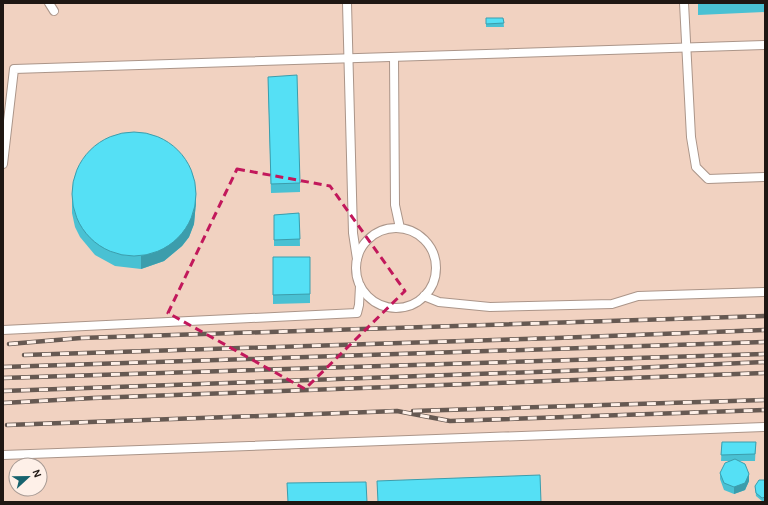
<svg xmlns="http://www.w3.org/2000/svg" width="768" height="505" viewBox="0 0 768 505" font-family="'Alegreya Sans',sans-serif">
	<style>
		.built { fill: #f1d2c1; fill-rule: evenodd }
		.lines { fill: none; stroke-linecap: round; stroke-linejoin: round }
		.lane-casing { stroke: #ab9589; stroke-width: 10 }
		.lane { stroke: #fff; stroke-width: 8 }
		.rail-casing { stroke: #665952; stroke-width: 4.5 }
		.rail { stroke: #fef0e8; stroke-width: 3; stroke-dasharray: 9; stroke-linecap: butt }
		.wall { fill: #49c1d3 }
		.shaded-wall { fill: #3c9dac }
		.building { fill: #55e0f5; stroke: #3c9dac }
		.marked { fill: none; stroke: #c2185b; stroke-width: 3; stroke-dasharray: 8 5; stroke-linejoin: round }
	</style>
	<rect width="100%" height="100%" fill="#f8e1d3"/>
	<path class="built" d="M 3,3 L 765,3 L 765,502 L 3,502 ZM 16,465 L 40,465 L 40,489 L 16,489 Z"/>
	<g class="lines">
		<g class="lane-casing">
			<g id="lane">
				<path d="M 49,3 L 54,11"/>
				<path d="M 347,3 L 353,233 L 357,259"/>
				<path d="M 684,3 L 691,137 L 696,167 L 708,179 L 765,177"/>
				<path d="M 394,57 L 395,205 L 400,228"/>
				<path d="M 3,164 L 14,69 L 765,45"/>
				<circle cx="396" cy="268" r="40"/>
				<path d="M 424,296 L 439,302 L 490,307 L 612,304 L 638,296 L 765,292"/>
				<path d="M 3,330 L 357,313 L 359,305 L 360,286"/>
				<path d="M 3,455 L 765,427"/>
			</g>
		</g>
		<use href="#lane" class="lane"/>
		<g class="rail-casing">
			<g id="rail">
				<path d="M 9,344 L 81,338 L 765,316"/>
				<path d="M 24,355 L 556,338 L 765,330"/>
				<path d="M 3,367 L 765,342"/>
				<path d="M 3,378 L 765,354"/>
				<path d="M 3,391 L 589,370 L 765,362"/>
				<path d="M 3,403 L 93,398 L 765,373"/>
				<path d="M 413,411 L 765,400"/>
				<path d="M 7,425 L 397,411 L 450,421 L 765,410"/>
			</g>
		</g>
		<use href="#rail" class="rail"/>
	</g>
	<g class="wall">
		<path d="M 698,3 L 765,3 L 765,12 L 698,15 Z"/>
		<path d="M 486,18 L 503,18 L 504,27 L 486,27 Z"/>
		<path d="M 268,77 L 300,183 L 300,192 L 271,193 Z"/>
		<path d="M 72,201 L 196,202 L 194,224 L 189,237 L 182,246 L 164,261 L 141,269 L 115,266 L 95,255 L 80,237 L 75,227 L 72,213 Z"/>
		<path d="M 299,213 L 300,246 L 274,246 L 274,215 Z"/>
		<path d="M 273,257 L 310,257 L 310,303 L 273,304 Z"/>
		<path d="M 722,442 L 756,442 L 755,461 L 739,461 L 749,481 L 745,490 L 734,494 L 724,490 L 720,479 L 720,473 L 729,461 L 721,461 Z"/>
		<path d="M 765,480 L 765,501 L 762,501 L 756,496 L 755,486 Z"/>
	</g>
	<g class="shaded-wall">
		<path d="M 196,190 L 196,202 L 194,224 L 189,237 L 182,246 L 164,261 L 141,269 L 141,256 Z"/>
		<path d="M 749,474 L 749,481 L 745,490 L 734,494 L 734,487 Z"/>
	</g>
	<g class="building">
		<path d="M 486,18 L 503,18 L 504,23 L 486,24 Z"/>
		<path d="M 297,75 L 300,183 L 271,184 L 268,77 Z"/>
		<circle cx="134" cy="194" r="62"/>
		<path d="M 299,213 L 300,239 L 274,240 L 274,215 Z"/>
		<path d="M 273,257 L 310,257 L 310,294 L 273,295 Z"/>
		<path d="M 722,442 L 756,442 L 755,454 L 721,455 Z"/>
		<path d="M 735,459 L 745,464 L 749,474 L 745,483 L 734,487 L 724,483 L 720,473 L 725,463 Z"/>
		<path d="M 540,475 L 541,502 L 378,502 L 377,481 Z"/>
		<path d="M 759,480 L 765,480 L 765,497 L 762,498 L 756,493 L 755,486 Z"/>
		<path d="M 366,482 L 367,502 L 288,502 L 287,483 Z"/>
	</g>
	<path class="marked" d="M 237,169 L 330,186 L 405,291 L 305,389 L 168,313 Z"/>
	<rect width="768" height="505" fill="none" stroke="#1f1713" stroke-width="8"/>
	<g transform="translate(28 477) rotate(68)"><circle r="19" fill="#fef0e8" stroke="#a59993"/>
	<path d="M0-3L7 15L0 10L-7 15Z" fill="#17636e"/>
	<text y="-6" font-size="11" font-weight="bold" text-anchor="middle" fill="#1f1713">N</text>
	</g>
</svg>
